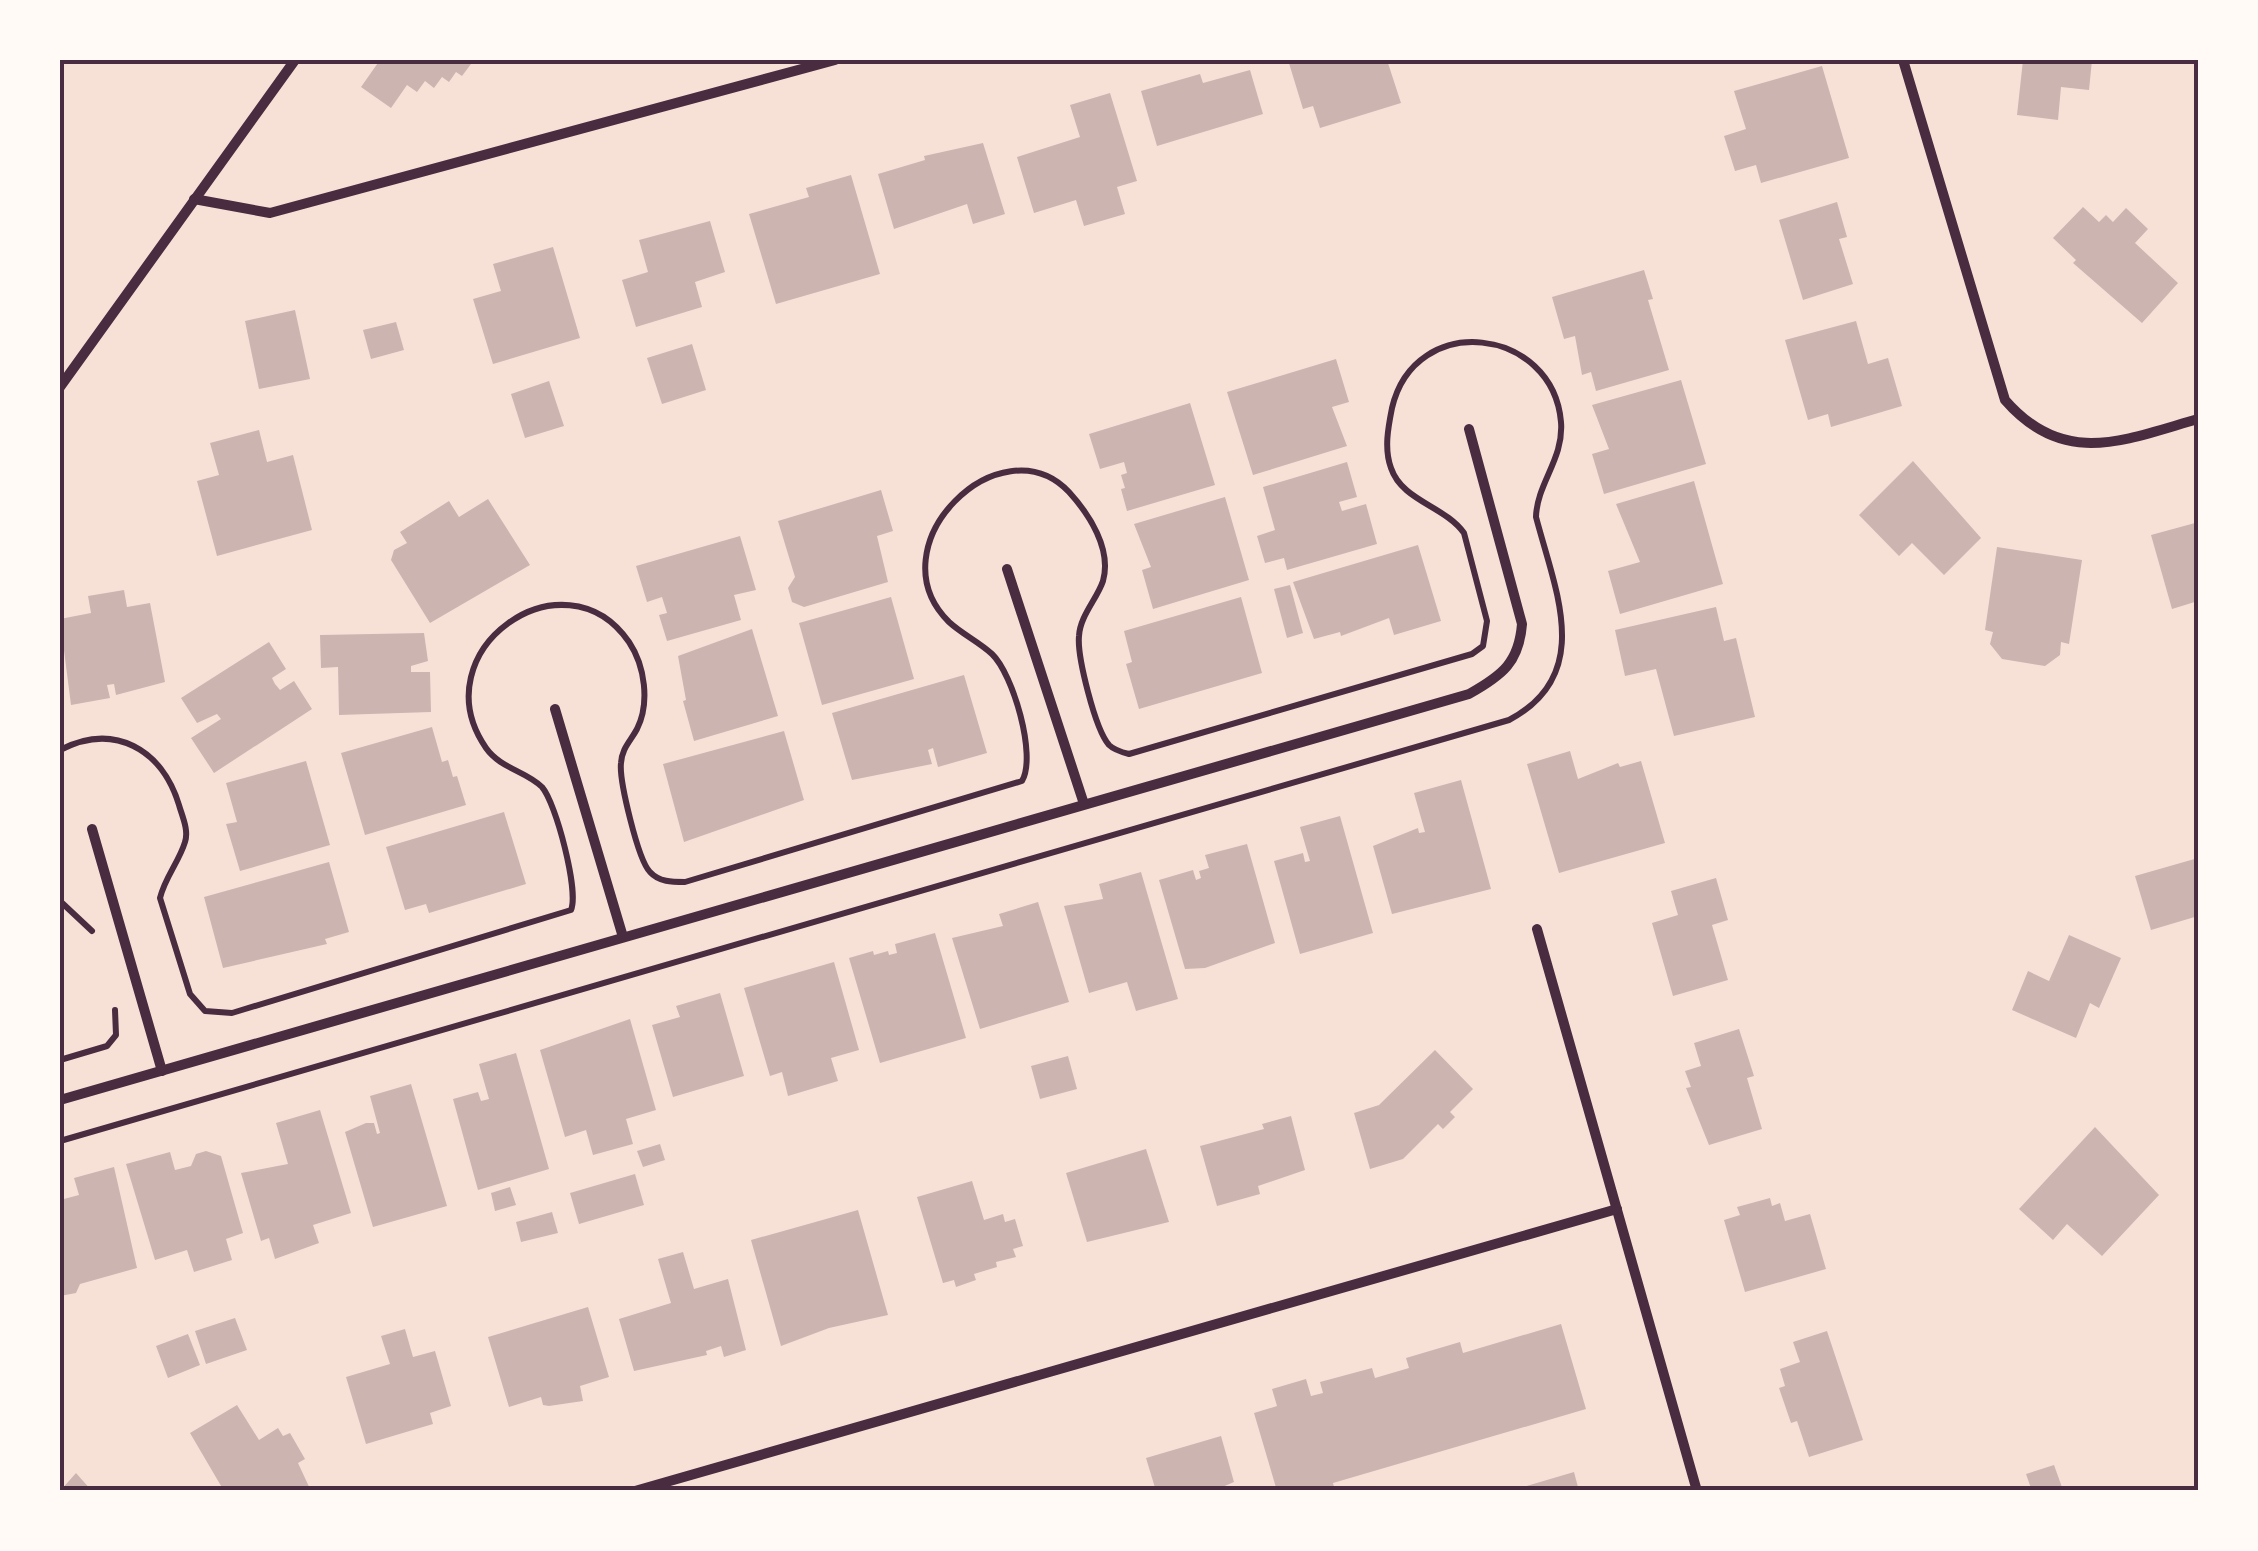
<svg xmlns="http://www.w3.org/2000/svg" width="2258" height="1551" viewBox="0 0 2258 1551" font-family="'Titillium Web',sans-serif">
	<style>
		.building { fill: #ccb4b1 }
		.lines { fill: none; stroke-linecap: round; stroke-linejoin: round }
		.path { stroke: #4a2c40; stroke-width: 6 }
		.minor { stroke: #4a2c40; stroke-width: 10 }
		.neatline { fill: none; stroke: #4a2c40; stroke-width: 4 }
	</style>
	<rect width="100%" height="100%" fill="#f7e1d7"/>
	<g class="building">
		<path d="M 380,60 L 474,60 L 462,76 L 456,72 L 449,82 L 442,77 L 434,88 L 425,81 L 417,92 L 407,85 L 391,108 L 361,87 Z"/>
		<path d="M 1288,60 L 1387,60 L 1401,103 L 1320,128 L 1313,106 L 1303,109 Z"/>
		<path d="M 2023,60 L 2092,60 L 2089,90 L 2061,87 L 2058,120 L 2017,115 Z"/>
		<path d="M 1822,66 L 1849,158 L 1761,183 L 1756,165 L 1735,171 L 1724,136 L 1746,129 L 1734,91 Z"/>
		<path d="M 1250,70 L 1263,114 L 1157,146 L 1141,91 L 1200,74 L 1203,83 Z"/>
		<path d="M 1110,93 L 1137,181 L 1117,187 L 1125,214 L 1084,226 L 1076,200 L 1034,213 L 1017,157 L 1080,137 L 1070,105 Z"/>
		<path d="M 983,143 L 1005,214 L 973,224 L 967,204 L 894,229 L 878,174 L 925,160 L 924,156 Z"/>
		<path d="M 851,175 L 880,274 L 776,304 L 749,214 L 809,197 L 806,188 Z"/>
		<path d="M 1837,202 L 1847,237 L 1839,239 L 1853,284 L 1803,300 L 1779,220 Z"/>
		<path d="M 2083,207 L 2099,222 L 2106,215 L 2113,222 L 2126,208 L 2148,229 L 2135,243 L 2178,283 L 2142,323 L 2073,263 L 2076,260 L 2053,238 Z"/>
		<path d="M 710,221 L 725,272 L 695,282 L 702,307 L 636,327 L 622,280 L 648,272 L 639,240 Z"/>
		<path d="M 553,247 L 580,338 L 493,364 L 473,299 L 501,291 L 493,264 Z"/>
		<path d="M 1644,270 L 1653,299 L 1648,300 L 1669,370 L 1596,391 L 1591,372 L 1582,375 L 1575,336 L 1564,339 L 1552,297 Z"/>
		<path d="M 295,310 L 310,379 L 259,389 L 245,321 Z"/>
		<path d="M 1856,321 L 1868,364 L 1888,358 L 1902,406 L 1831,427 L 1828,414 L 1808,420 L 1785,340 Z"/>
		<path d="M 396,322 L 404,350 L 371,359 L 363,330 Z"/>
		<path d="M 692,344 L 706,390 L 662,404 L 647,358 Z"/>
		<path d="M 1336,359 L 1349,402 L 1332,407 L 1347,446 L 1253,475 L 1227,392 Z"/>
		<path d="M 1681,380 L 1706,464 L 1604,494 L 1592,454 L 1609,449 L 1592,405 Z"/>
		<path d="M 549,381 L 564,426 L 525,438 L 511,394 Z"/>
		<path d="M 1190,403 L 1215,485 L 1127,511 L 1121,489 L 1125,488 L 1121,475 L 1127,473 L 1124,462 L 1100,469 L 1089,434 Z"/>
		<path d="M 259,430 L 267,462 L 293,455 L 312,530 L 217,556 L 197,481 L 219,475 L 210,443 Z"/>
		<path d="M 1913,461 L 1981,538 L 1944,575 L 1912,543 L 1899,556 L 1859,515 Z"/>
		<path d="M 1347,462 L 1357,497 L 1339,502 L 1342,511 L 1366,504 L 1377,544 L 1287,570 L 1284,558 L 1265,563 L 1257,536 L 1275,530 L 1263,487 Z"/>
		<path d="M 1694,481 L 1723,584 L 1620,614 L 1608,571 L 1640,562 L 1616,504 Z"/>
		<path d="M 881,490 L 893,531 L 877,536 L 888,582 L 804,607 L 792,602 L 788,588 L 795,577 L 778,521 Z"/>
		<path d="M 1225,497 L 1249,580 L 1153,609 L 1142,570 L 1151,567 L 1134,524 Z"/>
		<path d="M 488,499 L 530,565 L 430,623 L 391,560 L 394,550 L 407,543 L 400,532 L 449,501 L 459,517 Z"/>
		<path d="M 2195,523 L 2198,601 L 2172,609 L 2151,535 Z"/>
		<path d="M 740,536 L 756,590 L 734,595 L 741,620 L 667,641 L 659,615 L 667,613 L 662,597 L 647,602 L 636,566 Z"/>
		<path d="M 1418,545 L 1441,621 L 1394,635 L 1389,618 L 1341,636 L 1340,632 L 1314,639 L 1293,582 Z"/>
		<path d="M 1997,547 L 2082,560 L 2069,644 L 2061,642 L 2060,655 L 2045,666 L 2002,659 L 1990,644 L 1993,632 L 1985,630 Z"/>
		<path d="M 1290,585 L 1303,633 L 1287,638 L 1274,589 Z"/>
		<path d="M 124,590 L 127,607 L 150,603 L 165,682 L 116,695 L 114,684 L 107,685 L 110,698 L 71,705 L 60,619 L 91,613 L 88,596 Z"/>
		<path d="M 891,597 L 914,679 L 822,705 L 799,623 Z"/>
		<path d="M 1241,597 L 1262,673 L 1139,709 L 1126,664 L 1132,662 L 1124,631 Z"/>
		<path d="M 1716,607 L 1724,641 L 1736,638 L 1755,717 L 1674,736 L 1656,669 L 1625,676 L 1615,630 Z"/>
		<path d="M 752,629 L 778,716 L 694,741 L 683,701 L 686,700 L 678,656 Z"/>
		<path d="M 424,633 L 428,661 L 411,666 L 411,672 L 430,672 L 431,712 L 339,715 L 338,667 L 321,668 L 320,635 Z"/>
		<path d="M 269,642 L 286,669 L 272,678 L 275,684 L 280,690 L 294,681 L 312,709 L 214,773 L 191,738 L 221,719 L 217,714 L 197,723 L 181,698 Z"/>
		<path d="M 964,675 L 987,753 L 938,767 L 933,748 L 928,750 L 932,764 L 852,780 L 832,713 Z"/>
		<path d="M 432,727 L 442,762 L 448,760 L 453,777 L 457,776 L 466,805 L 365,835 L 341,753 Z"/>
		<path d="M 784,731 L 804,800 L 684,842 L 663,764 Z"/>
		<path d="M 1570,751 L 1578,779 L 1618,763 L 1620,767 L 1641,761 L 1665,843 L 1559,873 L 1527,764 Z"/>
		<path d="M 306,761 L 330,845 L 240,871 L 226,824 L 237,822 L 226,783 Z"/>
		<path d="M 1461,780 L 1491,889 L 1392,914 L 1373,846 L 1418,828 L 1419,833 L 1425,832 L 1414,793 Z"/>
		<path d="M 504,812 L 526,884 L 429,913 L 426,904 L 405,910 L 386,847 Z"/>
		<path d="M 1340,816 L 1373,933 L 1300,954 L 1274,861 L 1303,853 L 1305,862 L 1310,861 L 1300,827 Z"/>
		<path d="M 1247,844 L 1275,943 L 1205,968 L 1185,969 L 1159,880 L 1193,870 L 1196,880 L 1201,878 L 1199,871 L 1209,868 L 1205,855 Z"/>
		<path d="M 2198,858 L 2198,916 L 2151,930 L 2135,876 Z"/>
		<path d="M 329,862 L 349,932 L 325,939 L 327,944 L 223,968 L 204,897 Z"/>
		<path d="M 1141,872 L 1178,999 L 1136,1011 L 1127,982 L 1089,993 L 1064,906 L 1103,899 L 1099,884 Z"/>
		<path d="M 1716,878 L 1728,920 L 1712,925 L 1728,980 L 1673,996 L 1652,923 L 1678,915 L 1671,891 Z"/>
		<path d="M 1038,902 L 1069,1002 L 980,1029 L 952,938 L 1003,926 L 999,914 Z"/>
		<path d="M 935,933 L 966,1038 L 880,1063 L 849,958 L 873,951 L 874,955 L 888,951 L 889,955 L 897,953 L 895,944 Z"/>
		<path d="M 2069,935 L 2121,958 L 2099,1008 L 2090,1003 L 2076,1038 L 2012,1010 L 2028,971 L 2049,981 Z"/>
		<path d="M 834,962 L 859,1050 L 831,1058 L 838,1081 L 788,1096 L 782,1072 L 770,1076 L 744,988 Z"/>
		<path d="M 720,993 L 744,1076 L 673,1097 L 652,1025 L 680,1017 L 676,1006 Z"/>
		<path d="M 630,1019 L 656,1110 L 626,1119 L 633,1144 L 593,1155 L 586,1130 L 565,1137 L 540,1050 Z"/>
		<path d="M 1739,1029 L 1754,1076 L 1747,1078 L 1762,1129 L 1709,1145 L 1686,1088 L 1691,1087 L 1685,1071 L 1701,1066 L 1694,1043 Z"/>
		<path d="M 1435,1050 L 1473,1089 L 1450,1112 L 1455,1117 L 1443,1129 L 1438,1124 L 1403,1159 L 1370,1169 L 1354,1113 L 1379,1105 Z"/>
		<path d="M 516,1053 L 549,1169 L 478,1190 L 453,1099 L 478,1092 L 481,1101 L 489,1099 L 479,1064 Z"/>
		<path d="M 1068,1056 L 1077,1089 L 1040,1099 L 1031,1066 Z"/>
		<path d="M 411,1084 L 447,1206 L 373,1227 L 345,1132 L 366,1123 L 374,1123 L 377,1134 L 380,1133 L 370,1096 Z"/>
		<path d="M 320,1110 L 351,1213 L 313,1225 L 319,1243 L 275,1259 L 269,1238 L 261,1241 L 241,1173 L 288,1164 L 276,1123 Z"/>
		<path d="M 1291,1116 L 1305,1170 L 1258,1186 L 1260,1194 L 1217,1206 L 1200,1146 L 1264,1129 L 1262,1124 Z"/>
		<path d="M 2095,1127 L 2159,1195 L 2102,1256 L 2067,1224 L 2053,1240 L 2019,1209 Z"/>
		<path d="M 660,1144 L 665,1160 L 643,1167 L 637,1151 Z"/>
		<path d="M 1146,1149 L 1169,1222 L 1087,1242 L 1066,1173 Z"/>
		<path d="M 206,1151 L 221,1156 L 243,1233 L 226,1239 L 232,1260 L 194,1272 L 187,1250 L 155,1260 L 126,1164 L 170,1152 L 175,1170 L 191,1166 L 196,1154 Z"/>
		<path d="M 114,1167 L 137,1268 L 80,1284 L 76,1293 L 60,1296 L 60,1200 L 79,1195 L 74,1178 Z"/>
		<path d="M 635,1174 L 644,1205 L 579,1224 L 570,1193 Z"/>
		<path d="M 972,1181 L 984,1220 L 1003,1214 L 1005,1222 L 1015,1219 L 1023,1246 L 1013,1249 L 1016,1257 L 996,1262 L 997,1267 L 974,1274 L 976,1280 L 956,1287 L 954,1280 L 943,1283 L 917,1197 Z"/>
		<path d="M 510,1187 L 516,1205 L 495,1211 L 491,1193 Z"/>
		<path d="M 1770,1198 L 1772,1206 L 1780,1203 L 1785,1221 L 1810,1214 L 1826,1269 L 1745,1292 L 1724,1220 L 1740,1215 L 1737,1207 Z"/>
		<path d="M 858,1210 L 888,1315 L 829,1328 L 781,1346 L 751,1240 Z"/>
		<path d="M 552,1212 L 558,1233 L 521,1242 L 516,1222 Z"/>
		<path d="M 683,1252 L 694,1289 L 728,1279 L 746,1350 L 724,1357 L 721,1346 L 706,1351 L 707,1355 L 634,1371 L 619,1319 L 671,1303 L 658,1259 Z"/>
		<path d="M 588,1307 L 609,1377 L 580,1386 L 583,1401 L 549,1406 L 543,1405 L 541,1397 L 509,1407 L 488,1337 Z"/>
		<path d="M 235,1318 L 247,1350 L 206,1364 L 195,1331 Z"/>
		<path d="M 1561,1324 L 1586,1409 L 1333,1483 L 1335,1491 L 1277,1491 L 1254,1413 L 1277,1406 L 1272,1389 L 1306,1379 L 1311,1396 L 1323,1393 L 1320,1382 L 1372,1368 L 1375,1378 L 1409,1368 L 1406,1358 L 1460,1342 L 1463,1353 Z"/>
		<path d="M 405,1329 L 413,1357 L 435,1351 L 451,1406 L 430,1413 L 433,1424 L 366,1444 L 346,1377 L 390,1364 L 381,1336 Z"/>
		<path d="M 1827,1331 L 1863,1440 L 1809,1457 L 1797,1421 L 1791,1423 L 1779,1388 L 1785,1386 L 1780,1369 L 1800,1362 L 1793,1342 Z"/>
		<path d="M 188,1334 L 200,1365 L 168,1378 L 156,1346 Z"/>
		<path d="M 237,1405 L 259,1440 L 278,1428 L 283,1436 L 290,1433 L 305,1459 L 298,1463 L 311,1491 L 224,1491 L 190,1433 Z"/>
		<path d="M 1221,1436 L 1234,1482 L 1213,1491 L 1156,1491 L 1146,1458 Z"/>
		<path d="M 2054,1465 L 2063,1490 L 2032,1491 L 2026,1474 Z"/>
		<path d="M 1574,1472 L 1579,1491 L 1513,1491 L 1513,1490 Z"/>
		<path d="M 76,1473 L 92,1491 L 60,1491 Z"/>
	</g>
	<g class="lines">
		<g class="path">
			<path d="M 60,750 C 114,722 162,749 179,805 C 182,816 189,830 185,842 C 179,862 165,877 160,898 L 190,994 L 205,1011 L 232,1013 L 571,910 C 579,891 556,803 542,787 C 526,771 501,769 486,748 C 419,651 564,548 629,642 C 645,666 650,703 637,729 C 630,742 622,748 621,763 C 619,780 638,860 650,872 C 659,882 672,882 685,882 L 1022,781 C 1037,756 1013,674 992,654 C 979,642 962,634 949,622 C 872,546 1001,420 1069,492 C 1089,514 1112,549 1103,581 C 1097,599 1080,616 1079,636 C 1077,656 1095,729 1109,745 C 1114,750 1121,752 1129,754 L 1472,654 L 1483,646 L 1487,621 L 1464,533 C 1445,506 1402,501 1391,468 C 1384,449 1388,428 1392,408 C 1415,310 1553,327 1561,422 C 1564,459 1537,483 1536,517 C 1555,590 1595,675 1509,720 L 60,1141"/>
			<path d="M 60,901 L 92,931"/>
			<path d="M 60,1060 L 107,1046 L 116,1035 L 115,1010"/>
		</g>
		<g class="minor">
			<path d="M 1903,60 L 2005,400 C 2064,468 2124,440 2198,419"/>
			<path d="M 194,199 L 270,213 L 835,60"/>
			<path d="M 60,387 L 295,60"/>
			<path d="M 1007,569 L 1084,804"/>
			<path d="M 555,709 L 623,937"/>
			<path d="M 92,829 L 162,1071"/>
			<path d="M 1537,929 L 1697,1491"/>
			<path d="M 60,1100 L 1469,694 C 1503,675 1519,662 1522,624 L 1469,429"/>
			<path d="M 635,1491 L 1617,1209"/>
		</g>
	</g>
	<rect width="2258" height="1551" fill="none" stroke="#fffaf5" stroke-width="125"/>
	<rect x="62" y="62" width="2134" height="1426" class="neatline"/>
</svg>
